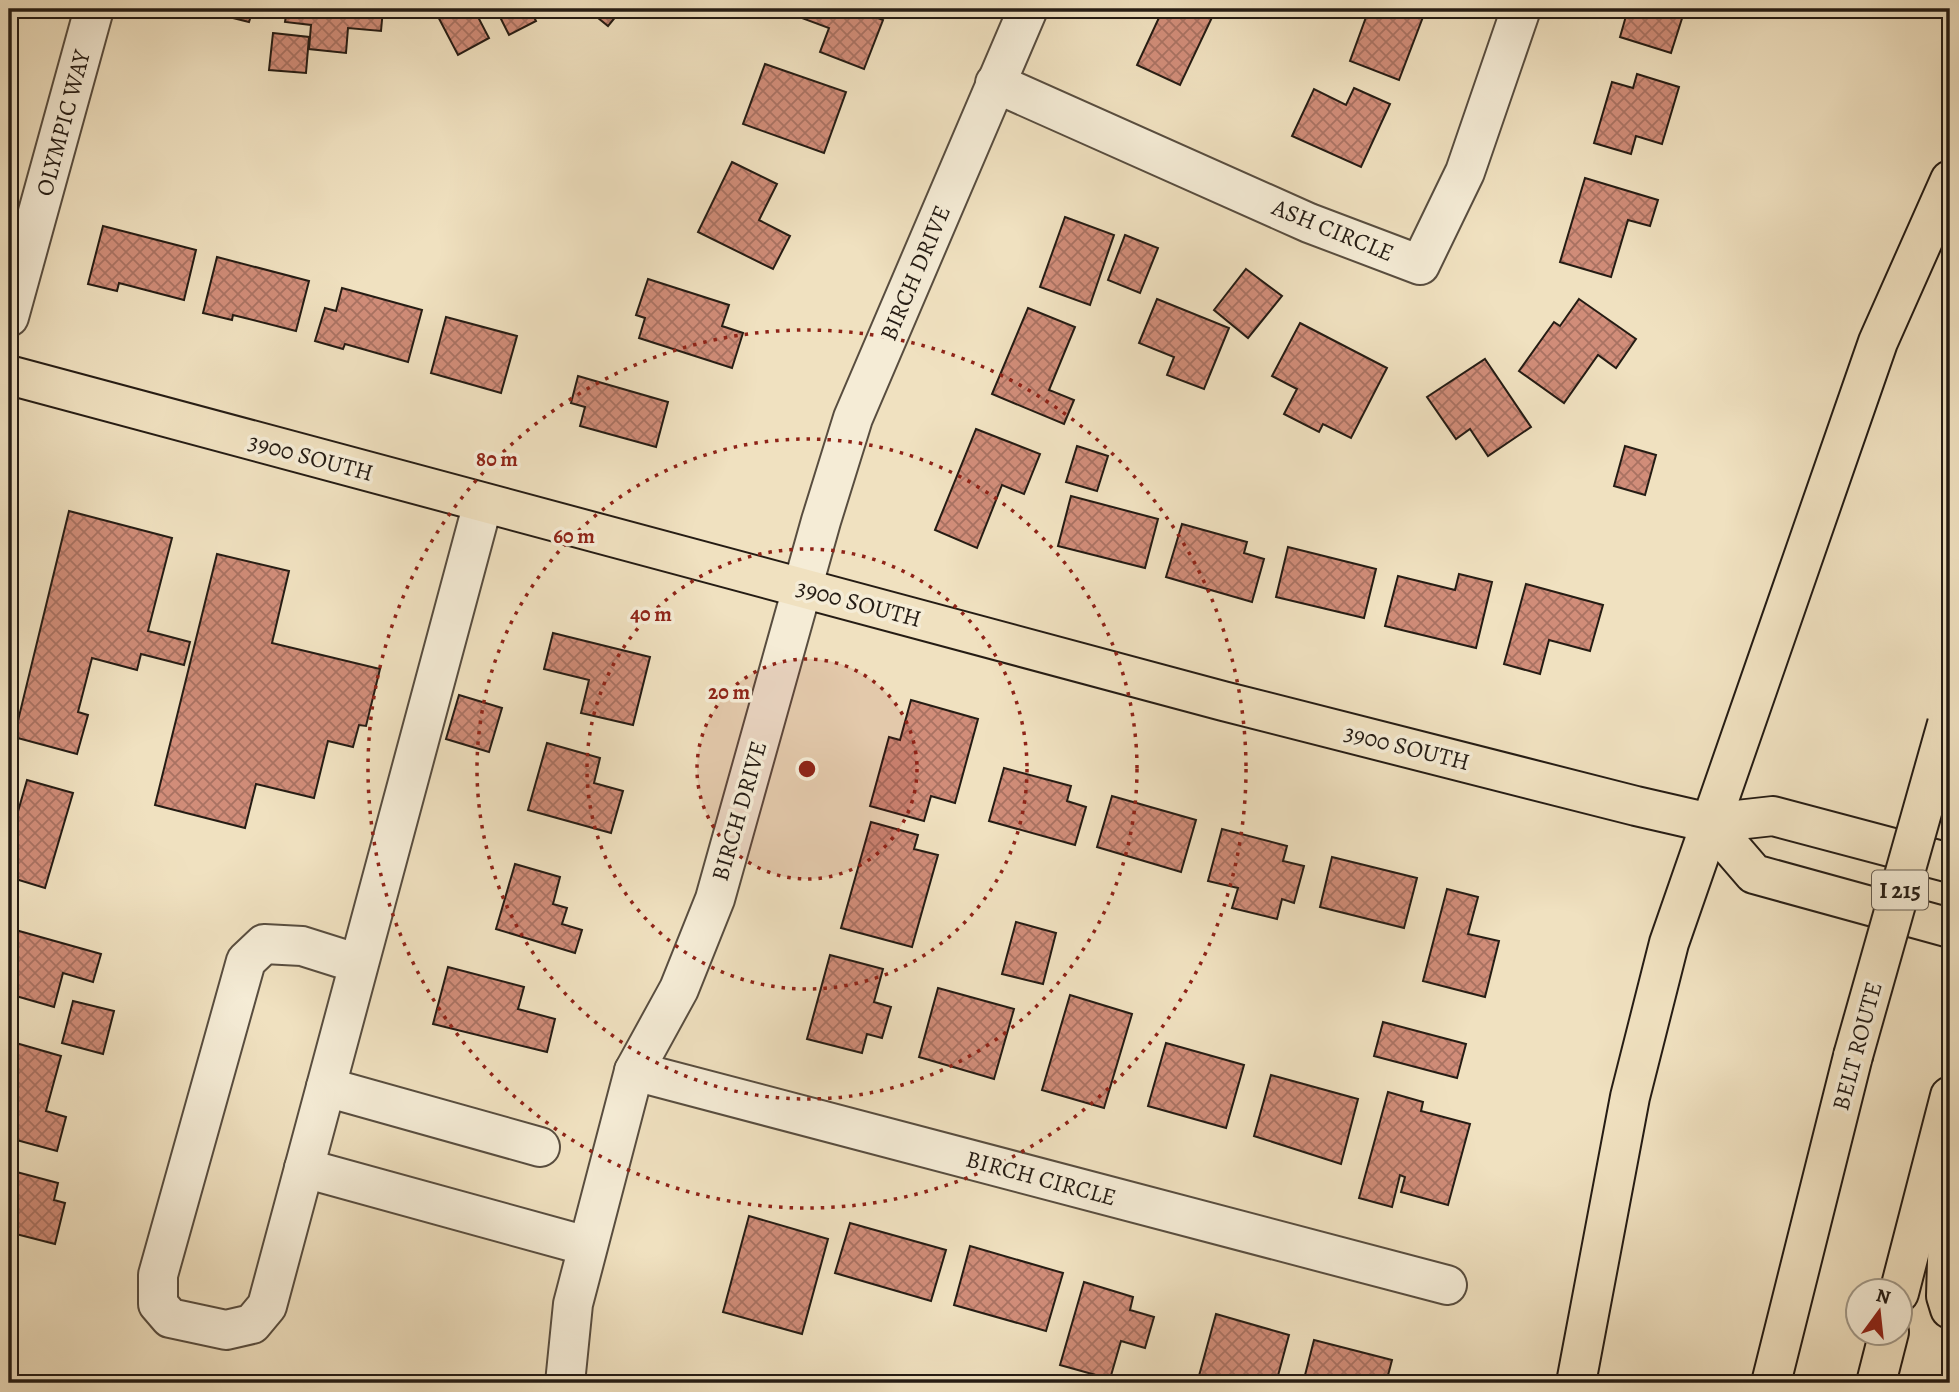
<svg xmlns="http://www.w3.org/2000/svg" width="1959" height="1392" viewBox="0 0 1959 1392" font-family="Alegreya,serif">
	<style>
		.building { fill: url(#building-cross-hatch); stroke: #251c14; stroke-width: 2 }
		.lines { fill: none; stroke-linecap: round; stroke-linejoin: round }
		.minor-casing { stroke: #584d3f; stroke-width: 42 }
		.major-casing { stroke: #251c14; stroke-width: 42 }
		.highway-casing { stroke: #251c14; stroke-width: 42 }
		.minor { stroke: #f5ecd6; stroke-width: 38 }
		.major { stroke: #f0e1c0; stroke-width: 38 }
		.highway { stroke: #f0e1c0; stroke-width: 38 }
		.highway-bridge-casing { stroke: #251c14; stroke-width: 42; stroke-linecap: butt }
		.highway-bridge { stroke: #f0e1c0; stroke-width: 38 }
		.ring { fill: none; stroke: #8f2418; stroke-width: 3.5; stroke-dasharray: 3.5 7 }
		.labels { text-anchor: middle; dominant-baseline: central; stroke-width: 7; stroke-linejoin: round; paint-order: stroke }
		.shield { fill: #f5ecd6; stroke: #635a4e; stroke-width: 2 }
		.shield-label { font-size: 23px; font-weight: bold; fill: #251c14 }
		.street-label { font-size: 24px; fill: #251c14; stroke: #f5ecd6 }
		.centre { fill: #8f2418; stroke: #f5ecd6; stroke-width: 3.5 }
		.ring-label { font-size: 21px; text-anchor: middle; font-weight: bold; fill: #8f2418; stroke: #f5ecd6; stroke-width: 7; stroke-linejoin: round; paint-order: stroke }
	</style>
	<defs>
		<pattern id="building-cross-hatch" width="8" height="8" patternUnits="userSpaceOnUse" patternTransform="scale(1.75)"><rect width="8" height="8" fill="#d18d79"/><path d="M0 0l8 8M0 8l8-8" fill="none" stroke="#a97262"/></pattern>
	</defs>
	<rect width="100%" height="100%" fill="#f0e1c0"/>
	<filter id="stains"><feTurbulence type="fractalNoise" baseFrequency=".00286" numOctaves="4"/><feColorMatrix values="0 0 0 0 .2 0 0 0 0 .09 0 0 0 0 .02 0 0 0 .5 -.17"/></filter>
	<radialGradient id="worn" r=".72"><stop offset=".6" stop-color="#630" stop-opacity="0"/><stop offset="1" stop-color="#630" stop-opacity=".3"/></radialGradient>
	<g class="building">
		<path d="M 197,9 L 253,9 L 249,22 Z"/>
		<path d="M 287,9 L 383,9 L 381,31 L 348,28 L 346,53 L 309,49 L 311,25 L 285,22 Z"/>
		<path d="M 434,9 L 495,9 L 478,17 L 489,38 L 458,55 Z"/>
		<path d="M 496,9 L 530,9 L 536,21 L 509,35 Z"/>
		<path d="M 587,9 L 622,9 L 608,26 Z"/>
		<path d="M 784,9 L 855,9 L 883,20 L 864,69 L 820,52 L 829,28 L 783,11 Z"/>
		<path d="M 1163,9 L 1216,9 L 1180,85 L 1137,65 Z"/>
		<path d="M 1369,9 L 1426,9 L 1399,80 L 1350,61 Z"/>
		<path d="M 1614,9 L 1685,9 L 1671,53 L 1620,37 L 1626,16 L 1613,12 Z"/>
		<path d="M 273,33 L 309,37 L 306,73 L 269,70 Z"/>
		<path d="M 765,64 L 846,92 L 824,153 L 743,124 Z"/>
		<path d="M 1637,74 L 1679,87 L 1662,144 L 1636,136 L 1631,154 L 1594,143 L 1612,82 L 1633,88 Z"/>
		<path d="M 1354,88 L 1390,104 L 1361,167 L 1292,136 L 1314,89 L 1346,105 Z"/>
		<path d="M 732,162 L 777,184 L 759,220 L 790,236 L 773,269 L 698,232 Z"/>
		<path d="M 1585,178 L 1658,200 L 1650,226 L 1628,220 L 1611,277 L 1560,262 Z"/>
		<path d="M 1065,217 L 1114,235 L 1090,305 L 1040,287 Z"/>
		<path d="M 103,226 L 196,250 L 184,300 L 119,283 L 117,291 L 88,284 Z"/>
		<path d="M 1125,235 L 1158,248 L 1140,293 L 1108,280 Z"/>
		<path d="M 217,257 L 309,281 L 296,331 L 233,315 L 232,320 L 203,313 Z"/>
		<path d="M 1246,269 L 1282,296 L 1248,338 L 1214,310 Z"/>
		<path d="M 648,279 L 729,305 L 722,326 L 743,333 L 732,368 L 639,338 L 645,318 L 636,315 Z"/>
		<path d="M 342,288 L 422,310 L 408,362 L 345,344 L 343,349 L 315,341 L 325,308 L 336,311 Z"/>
		<path d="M 1157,299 L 1229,328 L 1204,389 L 1167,375 L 1174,357 L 1139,343 Z"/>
		<path d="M 1579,299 L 1636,339 L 1616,368 L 1598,355 L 1564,403 L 1519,371 L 1554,322 L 1560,326 Z"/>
		<path d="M 1028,308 L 1075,327 L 1049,390 L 1074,400 L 1064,424 L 992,394 Z"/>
		<path d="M 446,317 L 517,336 L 501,393 L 431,373 Z"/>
		<path d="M 1300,323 L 1387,368 L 1351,438 L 1323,424 L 1319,432 L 1284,414 L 1297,389 L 1272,376 Z"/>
		<path d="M 1485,359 L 1531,427 L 1488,456 L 1470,429 L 1456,439 L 1427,397 Z"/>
		<path d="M 578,376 L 668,402 L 656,447 L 580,426 L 585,407 L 571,403 Z"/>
		<path d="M 976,429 L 1040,454 L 1024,494 L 1002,485 L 977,548 L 935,530 Z"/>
		<path d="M 1077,446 L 1108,456 L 1097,491 L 1066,482 Z"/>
		<path d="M 1625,446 L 1656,455 L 1645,495 L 1614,486 Z"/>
		<path d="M 1071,496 L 1158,519 L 1145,568 L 1058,546 Z"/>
		<path d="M 69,511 L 172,538 L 148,631 L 190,642 L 184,665 L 141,654 L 137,670 L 92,658 L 78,712 L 88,715 L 77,754 L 14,737 Z"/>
		<path d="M 1182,524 L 1247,542 L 1244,553 L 1264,559 L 1252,602 L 1166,577 Z"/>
		<path d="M 1288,547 L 1376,569 L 1364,618 L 1276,597 Z"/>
		<path d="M 217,554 L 289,571 L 272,643 L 380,669 L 366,726 L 359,725 L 353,747 L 328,741 L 314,798 L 256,784 L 245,828 L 155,805 Z"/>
		<path d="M 1459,574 L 1492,582 L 1476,648 L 1385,626 L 1398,576 L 1455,590 Z"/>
		<path d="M 1526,584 L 1603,605 L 1590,651 L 1549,640 L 1540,674 L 1504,664 Z"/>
		<path d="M 553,633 L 650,657 L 633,725 L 581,713 L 589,680 L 544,669 Z"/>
		<path d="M 459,695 L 502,708 L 489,752 L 446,739 Z"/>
		<path d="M 911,700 L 978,719 L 955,803 L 931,796 L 924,821 L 870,806 L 889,737 L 900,740 Z"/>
		<path d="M 547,743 L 600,758 L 594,783 L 623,791 L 611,833 L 528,810 Z"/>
		<path d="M 1004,768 L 1071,786 L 1067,801 L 1086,807 L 1075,845 L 989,821 Z"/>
		<path d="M 27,780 L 73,793 L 45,888 L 9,877 L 9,843 Z"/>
		<path d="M 1112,796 L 1196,820 L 1181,872 L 1097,847 Z"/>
		<path d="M 871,822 L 918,835 L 914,849 L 938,855 L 912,947 L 841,928 Z"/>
		<path d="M 1222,829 L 1287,846 L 1283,861 L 1304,866 L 1294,903 L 1282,899 L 1277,919 L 1232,908 L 1238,888 L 1208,881 Z"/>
		<path d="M 1332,857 L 1417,878 L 1404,928 L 1320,907 Z"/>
		<path d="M 515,864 L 560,877 L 553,904 L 567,908 L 562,924 L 582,930 L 575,953 L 496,929 Z"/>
		<path d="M 1447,889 L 1478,897 L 1468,934 L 1499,941 L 1485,997 L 1423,981 Z"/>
		<path d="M 1016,922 L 1056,933 L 1043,984 L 1002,974 Z"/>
		<path d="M 12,929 L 101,954 L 93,982 L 63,973 L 54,1007 L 9,994 L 14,973 L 9,971 Z"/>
		<path d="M 830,955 L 883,969 L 874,1002 L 891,1007 L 882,1038 L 867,1034 L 862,1053 L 807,1039 Z"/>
		<path d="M 448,967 L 524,987 L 518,1009 L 555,1019 L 547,1052 L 433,1024 Z"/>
		<path d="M 938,988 L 1014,1009 L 994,1079 L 919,1057 Z"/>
		<path d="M 1070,995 L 1132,1014 L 1104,1108 L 1042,1090 Z"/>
		<path d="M 73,1001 L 114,1011 L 103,1054 L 62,1043 Z"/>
		<path d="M 1383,1022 L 1466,1044 L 1457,1078 L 1374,1056 Z"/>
		<path d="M 9,1041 L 61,1056 L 46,1111 L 66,1117 L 57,1151 L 9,1138 Z"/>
		<path d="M 1166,1043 L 1244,1065 L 1226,1128 L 1148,1106 Z"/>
		<path d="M 1271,1075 L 1358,1099 L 1341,1164 L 1254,1136 Z"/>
		<path d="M 1388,1092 L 1423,1102 L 1421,1111 L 1470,1124 L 1448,1205 L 1401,1192 L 1405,1177 L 1400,1175 L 1392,1207 L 1359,1198 Z"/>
		<path d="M 9,1170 L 58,1183 L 54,1200 L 65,1203 L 55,1244 L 16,1234 L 9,1262 Z"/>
		<path d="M 749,1216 L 828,1239 L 802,1334 L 723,1312 Z"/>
		<path d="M 850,1223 L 946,1250 L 931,1301 L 835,1273 Z"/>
		<path d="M 970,1246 L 1063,1273 L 1046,1331 L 954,1305 Z"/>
		<path d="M 1084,1282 L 1133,1297 L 1130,1310 L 1154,1317 L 1145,1348 L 1121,1341 L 1110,1379 L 1060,1365 Z"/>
		<path d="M 1216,1314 L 1289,1335 L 1276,1383 L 1197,1383 Z"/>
		<path d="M 1314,1340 L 1392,1360 L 1386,1383 L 1303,1383 Z"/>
	</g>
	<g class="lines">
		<g class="minor-casing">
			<g id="minor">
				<path d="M 995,83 L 1309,223 L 1420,265 L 1465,172 L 1521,9"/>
				<path d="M 9,317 L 94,9"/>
				<path d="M 359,964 L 302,946 L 264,944 L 246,961 L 158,1275 L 158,1304 L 170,1318 L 226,1330 L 252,1324 L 267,1306 L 483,503"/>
				<path d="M 634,1071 L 1447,1285"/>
				<path d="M 326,1087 L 540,1147"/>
				<path d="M 304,1168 L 587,1246"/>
				<path d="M 565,1383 L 573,1304 L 634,1071 L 679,989 L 715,899 L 821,521 L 853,418 L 1028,9"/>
			</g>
		</g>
		<g class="major-casing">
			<g id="major">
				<path d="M 9,375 L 1223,701 L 1636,806 L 1710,823 L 1773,816 L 1950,863"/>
				<path d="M 1710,823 L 1754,874 L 1950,928"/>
			</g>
		</g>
		<g class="highway-casing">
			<g id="highway">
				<path d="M 1950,1158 L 1946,1296 L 1950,1309"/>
				<path d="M 1899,1293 L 1950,1096"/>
				<path d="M 1576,1383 L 1630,1097 L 1669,943 L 1878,342 L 1950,180"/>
				<path d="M 1771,1383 L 1853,1056"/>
				<path d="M 1876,1383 L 1889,1332"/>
			</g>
		</g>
		<use href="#minor" class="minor"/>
		<use href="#major" class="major"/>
		<use href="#highway" class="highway"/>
		<g class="highway-bridge-casing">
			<path id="highway-bridge" d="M 1853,1056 L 1947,724"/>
		</g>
		<use href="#highway-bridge" class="highway-bridge"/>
	</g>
	<circle cx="807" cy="769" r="110" fill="#8f2418" fill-opacity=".12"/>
	<g class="ring">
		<circle cx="807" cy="769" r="110"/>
		<circle cx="807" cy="769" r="220"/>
		<circle cx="807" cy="769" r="330"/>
		<circle cx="807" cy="769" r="439"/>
	</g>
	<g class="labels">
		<rect class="shield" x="1872" y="870.5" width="56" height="39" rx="5"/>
		<g class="shield-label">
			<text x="1900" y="890">I 215</text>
		</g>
		<g class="street-label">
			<text transform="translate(63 123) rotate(-75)">OLYMPIC WAY</text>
			<text transform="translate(1333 230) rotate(22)">ASH CIRCLE</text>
			<text transform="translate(915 273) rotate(-67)">BIRCH DRIVE</text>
			<text transform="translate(311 457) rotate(15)">3900 SOUTH</text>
			<text transform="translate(859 603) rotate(15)">3900 SOUTH</text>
			<text transform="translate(1407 747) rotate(14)">3900 SOUTH</text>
			<text transform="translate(739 811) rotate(-74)">BIRCH DRIVE</text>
			<text transform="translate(1857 1046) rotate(-75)">BELT ROUTE</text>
			<text transform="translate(1041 1178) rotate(15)">BIRCH CIRCLE</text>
		</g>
	</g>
	<circle cx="807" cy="769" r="10" class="centre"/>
	<g class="ring-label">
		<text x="497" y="466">80 m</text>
		<text x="574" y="543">60 m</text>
		<text x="651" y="621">40 m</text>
		<text x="729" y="699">20 m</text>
	</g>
	<rect width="1959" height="1392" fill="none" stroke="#f0e1c0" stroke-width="35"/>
	<rect x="10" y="10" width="1938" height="1371" fill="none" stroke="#251c14" stroke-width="3.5"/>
	<rect x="18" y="18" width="1924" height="1357" fill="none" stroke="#251c14" stroke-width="2"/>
	<g transform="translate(1879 1312) rotate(15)"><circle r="33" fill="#f5ecd6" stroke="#a29988" stroke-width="2"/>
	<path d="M0-5L12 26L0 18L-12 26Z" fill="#8f2418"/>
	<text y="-10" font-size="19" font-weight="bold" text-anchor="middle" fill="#251c14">N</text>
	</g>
	<rect width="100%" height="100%" filter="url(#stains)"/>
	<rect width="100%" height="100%" fill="url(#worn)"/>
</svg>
